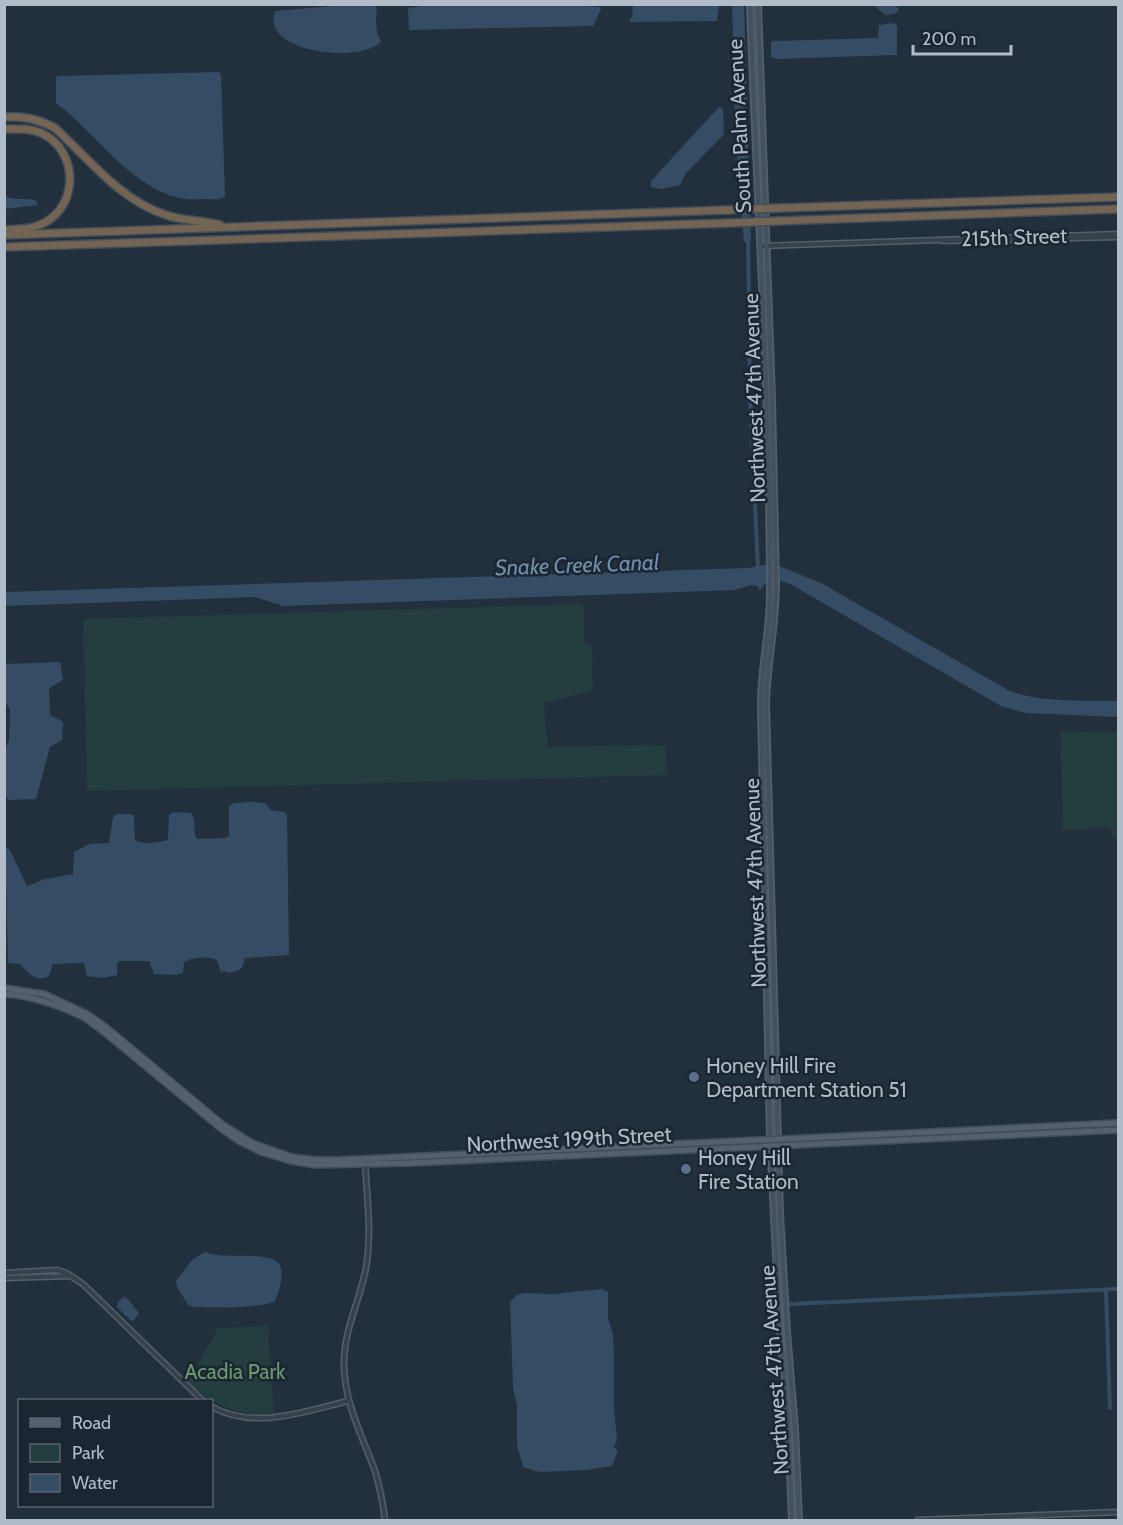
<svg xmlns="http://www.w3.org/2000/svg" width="1123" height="1525" viewBox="0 0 1123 1525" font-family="Cabin,sans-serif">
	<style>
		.green { fill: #243d3e }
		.water { fill: #354c65 }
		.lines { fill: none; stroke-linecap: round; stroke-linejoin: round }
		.canal { stroke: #354c65; stroke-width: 4 }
		.tertiary-casing { stroke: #545f6b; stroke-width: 7 }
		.secondary-casing { stroke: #545f6b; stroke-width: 8 }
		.primary-casing { stroke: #424d59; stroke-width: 8 }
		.motorway-casing { stroke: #414c58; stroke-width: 10 }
		.tertiary { stroke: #36414d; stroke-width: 4 }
		.secondary { stroke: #445160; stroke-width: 4.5 }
		.primary { stroke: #54606d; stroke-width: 5 }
		.motorway { stroke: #746453; stroke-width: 7 }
		.motorway-bridge-casing { stroke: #414c58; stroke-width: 10; stroke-linecap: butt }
		.motorway-bridge { stroke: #746453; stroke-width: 7 }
		.service-dot { fill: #5c6f8a; stroke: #1b2632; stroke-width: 2 }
		.labels { text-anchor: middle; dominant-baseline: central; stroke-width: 5; stroke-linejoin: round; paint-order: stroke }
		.street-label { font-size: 21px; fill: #b2bcc9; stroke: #1b2632 }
		.poi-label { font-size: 21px; fill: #b2bcc9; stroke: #1b2632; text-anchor: start }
		.park-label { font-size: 21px; fill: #689b70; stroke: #1b2632 }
		.water-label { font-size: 22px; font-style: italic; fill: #708fad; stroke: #1b2632 }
	</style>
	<rect width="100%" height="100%" fill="#22303d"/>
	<g class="green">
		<path d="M 583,604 L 585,641 L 587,644 L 592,644 L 593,690 L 544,703 L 548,747 L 641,745 L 665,746 L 668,775 L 87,791 L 83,619 Z"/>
		<path d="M 1060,731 L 1118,733 L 1118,838 L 1112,838 L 1111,828 L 1063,830 Z"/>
		<path d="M 268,1326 L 274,1413 C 240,1417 212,1406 188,1382 L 218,1328 Z"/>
	</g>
	<g class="water">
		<path d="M 438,4 L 550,4 L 600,7 L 601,9 L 593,26 L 409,30 L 408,8 Z"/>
		<path d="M 648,4 L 719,4 L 719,6 L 717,21 L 629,22 L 632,16 L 633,6 Z"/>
		<path d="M 732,5 L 744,5 L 751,241 L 744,242 L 736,144 Z"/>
		<path d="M 874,5 L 895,5 L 899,9 L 897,13 L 885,15 Z"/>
		<path d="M 333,6 L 375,6 L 377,9 C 375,17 376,35 381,41 C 367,63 259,55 275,11 Z"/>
		<path d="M 893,23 L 897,26 L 897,55 L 777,59 L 771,57 L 771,42 L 773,41 L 878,38 L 879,25 Z"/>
		<path d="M 219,72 L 221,75 L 225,196 C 219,201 211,199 203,199 C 196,199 187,200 180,198 C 130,187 96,133 56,103 L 56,77 L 58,76 Z"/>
		<path d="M 719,107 L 723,109 L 724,134 L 686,173 L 680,185 L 662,189 L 651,187 L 651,181 Z"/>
		<path d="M 5,196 C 15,201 27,197 37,201 L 37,205 L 5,209 Z"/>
		<path d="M 764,565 L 779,566 L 821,583 L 1008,690 C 1039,703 1084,700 1118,701 L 1118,717 L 1025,713 L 1001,706 L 792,585 L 781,581 L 766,582 L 760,591 L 757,586 L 752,585 L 735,590 L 283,606 L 256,597 L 5,606 L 5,592 L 748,568 Z"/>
		<path d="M 60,662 L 63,680 L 49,688 L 50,715 L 63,722 L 62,740 L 50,747 L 36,799 L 8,800 L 5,795 L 5,749 L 9,741 L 10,708 L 5,703 L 5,664 Z"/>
		<path d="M 253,802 L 265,803 L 271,810 L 284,812 L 287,815 L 289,955 L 245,958 L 242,968 L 235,972 L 227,973 L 227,971 L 221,972 L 217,960 C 210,956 192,957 184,962 L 183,973 L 177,975 L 154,974 L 149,961 L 120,961 L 117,963 L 117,975 L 103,978 L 87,976 L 84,963 L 53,964 L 49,976 C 36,983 28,973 20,964 L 8,963 L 5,847 L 10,850 L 27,886 L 45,879 L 73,874 L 74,852 L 89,844 L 109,843 L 113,817 L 117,814 L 132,814 L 134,816 L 135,840 C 145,846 158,842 168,840 L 169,814 L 175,812 L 191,813 C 197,821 192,831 197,839 L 226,838 L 229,835 L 229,806 L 234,803 Z"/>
		<path d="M 205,1252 C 209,1253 214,1255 218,1255 C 233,1257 264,1253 276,1261 C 287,1268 279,1292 275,1301 C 265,1308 203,1309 189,1306 L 177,1287 L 176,1281 L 193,1259 Z"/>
		<path d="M 602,1289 L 608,1292 L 608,1319 L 613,1334 L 614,1355 L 614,1408 L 617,1440 L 614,1447 L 618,1451 L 612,1466 L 586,1470 L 540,1472 L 523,1467 L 517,1445 L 517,1406 L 513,1388 L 510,1302 L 517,1295 L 524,1293 L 554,1294 Z"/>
		<path d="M 124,1297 L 127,1298 L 139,1313 L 133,1321 L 130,1320 L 117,1307 L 118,1302 Z"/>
	</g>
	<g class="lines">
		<g class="canal">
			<path d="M 748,238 L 750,382"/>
			<path d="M 750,397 L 758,569"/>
			<path d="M 1106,1290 L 1110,1408"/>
			<path d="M 791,1304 L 1118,1289"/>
		</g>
		<g class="tertiary-casing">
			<g id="tertiary">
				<path d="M 943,241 L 1118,237"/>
				<path d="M 761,246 L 1118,234"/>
				<path d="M 365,1162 C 367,1197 372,1233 366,1268 C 360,1301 343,1331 344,1366 C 345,1405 362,1435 375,1471 C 380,1487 383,1504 385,1520"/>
				<path d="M 4,1273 L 57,1270 L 66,1273 L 83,1284 L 202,1400"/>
				<path d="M 4,1278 L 71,1276"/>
				<path d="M 212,1407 C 255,1430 303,1412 348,1401"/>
				<path d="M 918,1520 L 1118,1512"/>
			</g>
		</g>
		<g class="secondary-casing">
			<g id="secondary">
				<path d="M 750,4 C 757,201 770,398 770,595 C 770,632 761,667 761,704 L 770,1139 L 780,1332 L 788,1419 L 792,1520"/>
				<path d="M 758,4 L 772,400 L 776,584 C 776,624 767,663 766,704 L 780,1215 L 787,1332 L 795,1429 L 799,1520"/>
			</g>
		</g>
		<g class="primary-casing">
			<g id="primary">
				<path d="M 4,988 L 44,994 L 87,1014 L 107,1028 L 222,1124 L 252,1143 L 292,1157 L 316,1160 L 339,1160 L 1118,1123"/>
				<path d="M 4,994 C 34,996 59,1005 85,1018 L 104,1032 L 219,1127 L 239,1141 L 261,1152 L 291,1161 L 315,1165 L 411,1163 L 1118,1130"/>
			</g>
		</g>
		<g class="motorway-casing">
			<g id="motorway">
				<path d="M 4,117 C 24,116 38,119 55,128 C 89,159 120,200 166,215 C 183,221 202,220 220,225"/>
				<path d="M 4,129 C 17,129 29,128 41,133 C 81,151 79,212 37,226 C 26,230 15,229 4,230"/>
				<path d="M 779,208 L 1118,197"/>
				<path d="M 778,221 L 1118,209"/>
				<path d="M 4,235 L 728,210"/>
				<path d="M 4,247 L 729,223"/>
			</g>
		</g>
		<use href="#tertiary" class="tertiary"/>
		<use href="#secondary" class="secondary"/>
		<use href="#primary" class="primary"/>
		<use href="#motorway" class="motorway"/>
		<g class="motorway-bridge-casing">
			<g id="motorway-bridge">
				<path d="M 728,210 L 779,208"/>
				<path d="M 729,223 L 778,221"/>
			</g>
		</g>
		<use href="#motorway-bridge" class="motorway-bridge"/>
	</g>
	<g class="service-dot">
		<circle cx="694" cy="1077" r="6"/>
		<circle cx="686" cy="1169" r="6"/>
	</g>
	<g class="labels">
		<g class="street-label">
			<text transform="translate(739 126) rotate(-93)">South Palm Avenue</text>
			<text transform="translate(1014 237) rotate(-2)">215th Street</text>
			<text transform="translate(754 398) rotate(-92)">Northwest 47th Avenue</text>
			<text transform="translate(755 883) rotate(-92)">Northwest 47th Avenue</text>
			<text transform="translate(569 1139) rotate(-3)">Northwest 199th Street</text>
			<text transform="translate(774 1370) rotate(-94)">Northwest 47th Avenue</text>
		</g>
		<g class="poi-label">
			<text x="706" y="1065">Honey Hill Fire<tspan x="706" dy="24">Department Station 51</tspan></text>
			<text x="698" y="1157">Honey Hill<tspan x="698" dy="24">Fire Station</tspan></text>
		</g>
		<g class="park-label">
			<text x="235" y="1371">Acadia Park</text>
		</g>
		<g class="water-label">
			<text transform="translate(577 565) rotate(-2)">Snake Creek Canal</text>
		</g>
	</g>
	<rect width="1123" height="1525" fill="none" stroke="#b2bcc9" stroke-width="12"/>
	<rect x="18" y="1399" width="195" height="108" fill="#1b2632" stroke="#57626e" stroke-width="1.5"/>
	<rect x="30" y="1418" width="30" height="9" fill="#54606d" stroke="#57626e" stroke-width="1.5"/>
	<text x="72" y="1429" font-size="18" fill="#b2bcc9">Road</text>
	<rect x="30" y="1444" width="30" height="18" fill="#243d3e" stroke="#57626e" stroke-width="1.5"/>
	<text x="72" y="1459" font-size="18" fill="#b2bcc9">Park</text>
	<rect x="30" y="1474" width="30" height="18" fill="#354c65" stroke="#57626e" stroke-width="1.5"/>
	<text x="72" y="1489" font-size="18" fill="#b2bcc9">Water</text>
	<path d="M913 45v9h98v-9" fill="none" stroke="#b2bcc9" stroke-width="3"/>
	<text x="922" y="45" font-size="18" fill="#b2bcc9" stroke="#1b2632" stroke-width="4.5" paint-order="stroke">200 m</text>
</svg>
